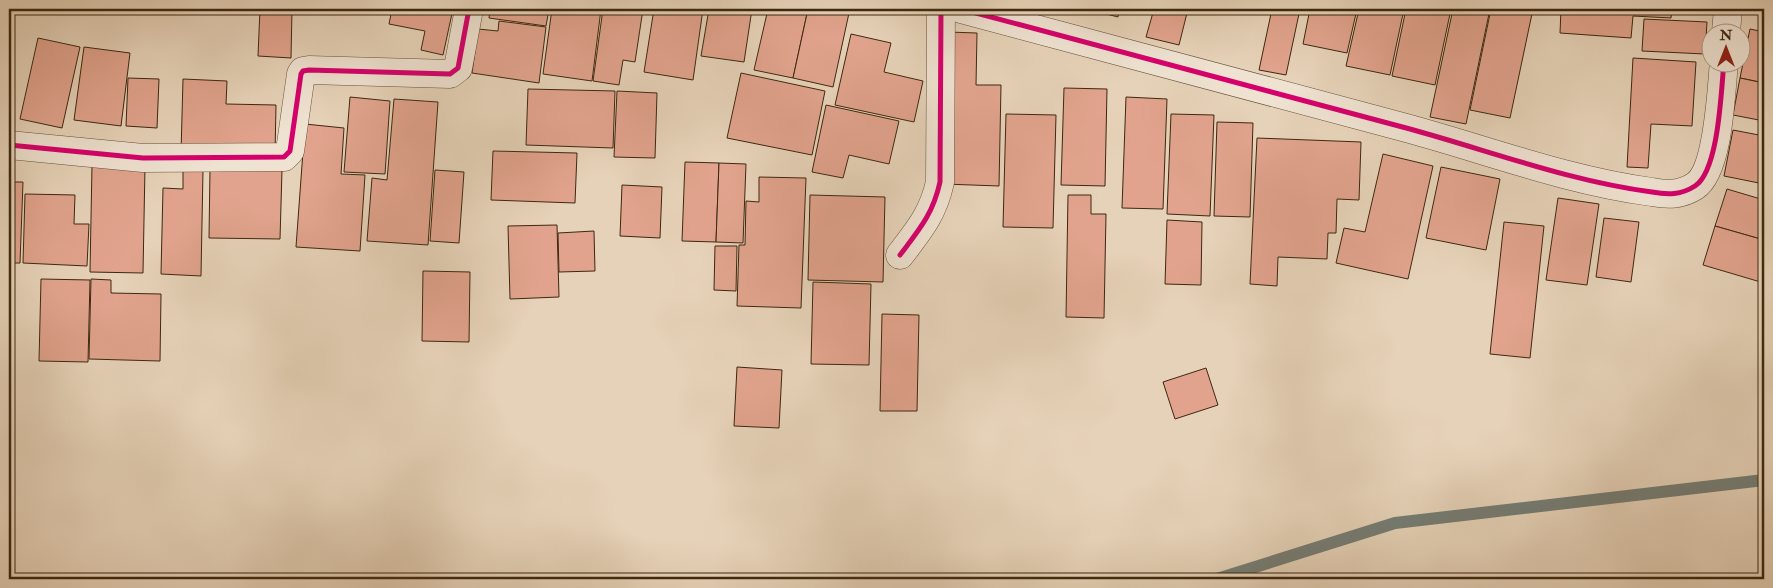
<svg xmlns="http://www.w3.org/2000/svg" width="1773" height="588" viewBox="0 0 1773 588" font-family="'IM FELL Double Pica',serif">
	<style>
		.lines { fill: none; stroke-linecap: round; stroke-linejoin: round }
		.stream { stroke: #757d75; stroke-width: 12 }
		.building { fill: #e1a38d; stroke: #3d2810 }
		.minor-casing { stroke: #67523a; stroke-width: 29 }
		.tertiary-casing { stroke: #67523a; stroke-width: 29 }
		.minor { stroke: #efe2d1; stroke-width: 28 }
		.tertiary { stroke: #efe2d1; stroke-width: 28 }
		.cycleway-casing { stroke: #efe2d1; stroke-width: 8 }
		.cycleway { stroke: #d6006c; stroke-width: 5 }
	</style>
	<rect width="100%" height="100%" fill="#e6d2b8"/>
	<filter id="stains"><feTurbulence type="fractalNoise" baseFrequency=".004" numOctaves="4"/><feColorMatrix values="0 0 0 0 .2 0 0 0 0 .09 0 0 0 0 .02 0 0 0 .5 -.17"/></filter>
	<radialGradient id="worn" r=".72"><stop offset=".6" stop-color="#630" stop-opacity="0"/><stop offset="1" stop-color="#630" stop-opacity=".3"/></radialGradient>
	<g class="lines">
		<path class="stream" d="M 1217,579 L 1395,523 L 1764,480"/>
	</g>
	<g class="building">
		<path d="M 260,9 L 292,9 L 291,58 L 258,56 Z"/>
		<path d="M 392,9 L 453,9 L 443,55 L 421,50 L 425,31 L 389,24 Z"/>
		<path d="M 490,9 L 549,9 L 546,26 L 489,18 Z"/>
		<path d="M 552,9 L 601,9 L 592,81 L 543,74 Z"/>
		<path d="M 603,9 L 643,9 L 635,62 L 623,60 L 619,85 L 593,81 Z"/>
		<path d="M 654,9 L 703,9 L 693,80 L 644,72 Z"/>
		<path d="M 709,9 L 752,9 L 744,62 L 701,56 Z"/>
		<path d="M 768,9 L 808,9 L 793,78 L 754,70 Z"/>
		<path d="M 808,9 L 830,9 L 849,13 L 833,87 L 793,78 Z"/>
		<path d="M 1087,9 L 1120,9 L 1118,17 Z"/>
		<path d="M 1154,9 L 1188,9 L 1179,45 L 1146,37 Z"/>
		<path d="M 1272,9 L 1300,9 L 1286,75 L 1259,70 Z"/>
		<path d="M 1310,9 L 1357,9 L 1347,53 L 1303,44 Z"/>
		<path d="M 1359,9 L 1404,9 L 1390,75 L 1346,66 Z"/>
		<path d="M 1406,9 L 1451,9 L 1435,85 L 1392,76 Z"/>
		<path d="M 1453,9 L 1490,9 L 1466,124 L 1430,117 Z"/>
		<path d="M 1491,9 L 1533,9 L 1510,118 L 1470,110 Z"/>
		<path d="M 1561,9 L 1672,9 L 1671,18 L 1633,16 L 1631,38 L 1560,33 Z"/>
		<path d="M 1644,19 L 1707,22 L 1705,54 L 1642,51 Z"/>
		<path d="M 499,21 L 546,27 L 539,83 L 472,73 L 478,29 L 498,31 Z"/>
		<path d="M 1750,29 L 1764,32 L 1764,83 L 1740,78 Z"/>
		<path d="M 948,32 L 977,33 L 976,85 L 1001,85 L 999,186 L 944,184 Z"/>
		<path d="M 851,34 L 891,43 L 884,72 L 923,81 L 914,122 L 835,105 Z"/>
		<path d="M 38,38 L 80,47 L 62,128 L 20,119 Z"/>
		<path d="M 84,47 L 130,53 L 121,126 L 74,120 Z"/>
		<path d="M 1633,58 L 1696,62 L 1692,126 L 1651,124 L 1648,168 L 1627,167 Z"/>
		<path d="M 741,73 L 825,91 L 812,155 L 727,138 Z"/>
		<path d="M 128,78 L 159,79 L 157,128 L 126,126 Z"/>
		<path d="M 1740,78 L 1764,83 L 1764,121 L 1733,115 Z"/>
		<path d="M 183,79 L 227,81 L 226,104 L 276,105 L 275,155 L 181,153 Z"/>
		<path d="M 1064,88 L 1107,89 L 1105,186 L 1061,185 Z"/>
		<path d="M 528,89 L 615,91 L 613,148 L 526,145 Z"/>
		<path d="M 617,91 L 657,93 L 655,158 L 614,157 Z"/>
		<path d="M 350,97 L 390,101 L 385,174 L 344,172 Z"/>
		<path d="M 1126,97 L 1167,99 L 1163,209 L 1122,208 Z"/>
		<path d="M 394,99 L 438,102 L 428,245 L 367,241 L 372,178 L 387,180 Z"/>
		<path d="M 826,105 L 899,121 L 889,164 L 849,155 L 843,178 L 812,172 Z"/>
		<path d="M 1006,114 L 1056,115 L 1053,228 L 1003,227 Z"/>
		<path d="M 1171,114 L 1214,115 L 1210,216 L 1167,214 Z"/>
		<path d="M 1217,122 L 1253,123 L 1250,217 L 1214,216 Z"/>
		<path d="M 305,124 L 344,128 L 341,174 L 365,175 L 360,251 L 296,247 Z"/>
		<path d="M 1733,130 L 1764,136 L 1764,184 L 1724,176 Z"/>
		<path d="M 1257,138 L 1361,142 L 1359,200 L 1337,199 L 1336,233 L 1328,233 L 1327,259 L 1278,257 L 1277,286 L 1250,284 Z"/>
		<path d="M 493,151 L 577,153 L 575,203 L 491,200 Z"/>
		<path d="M 1383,154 L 1433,166 L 1408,279 L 1336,263 L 1344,228 L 1365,232 Z"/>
		<path d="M 685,162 L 719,163 L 716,242 L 682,241 Z"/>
		<path d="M 719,163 L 746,164 L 743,243 L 716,242 Z"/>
		<path d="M 92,165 L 145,166 L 143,273 L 90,272 Z"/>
		<path d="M 1441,167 L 1500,179 L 1486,250 L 1426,238 Z"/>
		<path d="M 210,169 L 282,170 L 280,239 L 209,238 Z"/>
		<path d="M 183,170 L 203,170 L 201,276 L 161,274 L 163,188 L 183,189 Z"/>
		<path d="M 435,170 L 464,172 L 459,243 L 430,241 Z"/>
		<path d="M 759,177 L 806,178 L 801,308 L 737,306 L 739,245 L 745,245 L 746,201 L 759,202 Z"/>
		<path d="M 9,182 L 23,182 L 20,263 L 9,263 Z"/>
		<path d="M 622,185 L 662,187 L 660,238 L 620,236 Z"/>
		<path d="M 1727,189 L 1764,200 L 1764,240 L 1715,226 Z"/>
		<path d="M 25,194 L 75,195 L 74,224 L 89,224 L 87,266 L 23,263 Z"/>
		<path d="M 810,195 L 885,197 L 883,282 L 808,280 Z"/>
		<path d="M 1068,195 L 1091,195 L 1091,214 L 1106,214 L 1104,318 L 1066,317 Z"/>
		<path d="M 1558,198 L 1599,204 L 1587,285 L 1546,280 Z"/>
		<path d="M 1604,218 L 1639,222 L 1631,282 L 1596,277 Z"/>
		<path d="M 1167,220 L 1202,222 L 1201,285 L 1165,284 Z"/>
		<path d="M 1504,222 L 1544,226 L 1530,358 L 1490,354 Z"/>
		<path d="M 557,225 L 559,297 L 510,299 L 508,226 Z"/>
		<path d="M 1715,226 L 1764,240 L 1764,283 L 1703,265 Z"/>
		<path d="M 594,231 L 595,271 L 559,272 L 558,233 Z"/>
		<path d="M 715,246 L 737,246 L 736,291 L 714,290 Z"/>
		<path d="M 423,271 L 470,272 L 469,342 L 422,341 Z"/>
		<path d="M 41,279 L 90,280 L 88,362 L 39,361 Z"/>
		<path d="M 91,279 L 111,280 L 111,293 L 161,294 L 160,361 L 89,359 Z"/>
		<path d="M 813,282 L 871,284 L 869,365 L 811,364 Z"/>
		<path d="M 882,314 L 919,315 L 917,411 L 880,411 Z"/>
		<path d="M 737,367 L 782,370 L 779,428 L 734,426 Z"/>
		<path d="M 1206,368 L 1218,405 L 1175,419 L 1163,382 Z"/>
	</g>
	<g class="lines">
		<g class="minor-casing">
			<g id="minor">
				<path d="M 9,145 L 143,158 L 284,157 L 290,151 L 301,74 L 303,71 L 309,70 L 450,74 L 458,68 L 469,9"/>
				<path d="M 900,255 C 919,230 933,214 940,182 L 941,9"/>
			</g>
		</g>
		<g class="tertiary-casing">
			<g id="tertiary">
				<path d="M 961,9 C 1110,49 1260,88 1410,129 C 1490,151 1569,181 1652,192 C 1668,195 1681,195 1695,186 C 1719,170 1721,91 1724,62"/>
				<path d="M 1726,32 L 1728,9"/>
			</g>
		</g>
		<use href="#minor" class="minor"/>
		<use href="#tertiary" class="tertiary"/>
		<g class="cycleway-casing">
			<g id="cycleway">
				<path d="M 961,9 C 1110,49 1260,88 1410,129 C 1490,151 1569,181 1652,192 C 1668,195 1681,195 1695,186 C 1719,170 1721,91 1724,62"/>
				<path d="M 9,145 L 143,158 L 284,157 L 290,151 L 301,74 L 303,71 L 309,70 L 450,74 L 458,68 L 469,9"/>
				<path d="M 900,255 C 919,230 933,214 940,182 L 941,9"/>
			</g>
		</g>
		<use href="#cycleway" class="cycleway"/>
	</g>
	<rect width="1773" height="588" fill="none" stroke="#e6d2b8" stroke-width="30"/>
	<rect x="10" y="10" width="1753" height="568" fill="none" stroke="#3d2810" stroke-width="2.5"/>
	<rect x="15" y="15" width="1743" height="558" fill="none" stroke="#3d2810"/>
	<g transform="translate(1726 48)"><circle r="24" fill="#efe2d1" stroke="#a89884"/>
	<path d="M0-4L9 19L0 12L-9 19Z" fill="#8f2418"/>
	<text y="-8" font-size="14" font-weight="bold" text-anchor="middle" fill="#3d2810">N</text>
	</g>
	<rect width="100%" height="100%" filter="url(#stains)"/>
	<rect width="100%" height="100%" fill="url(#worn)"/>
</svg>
